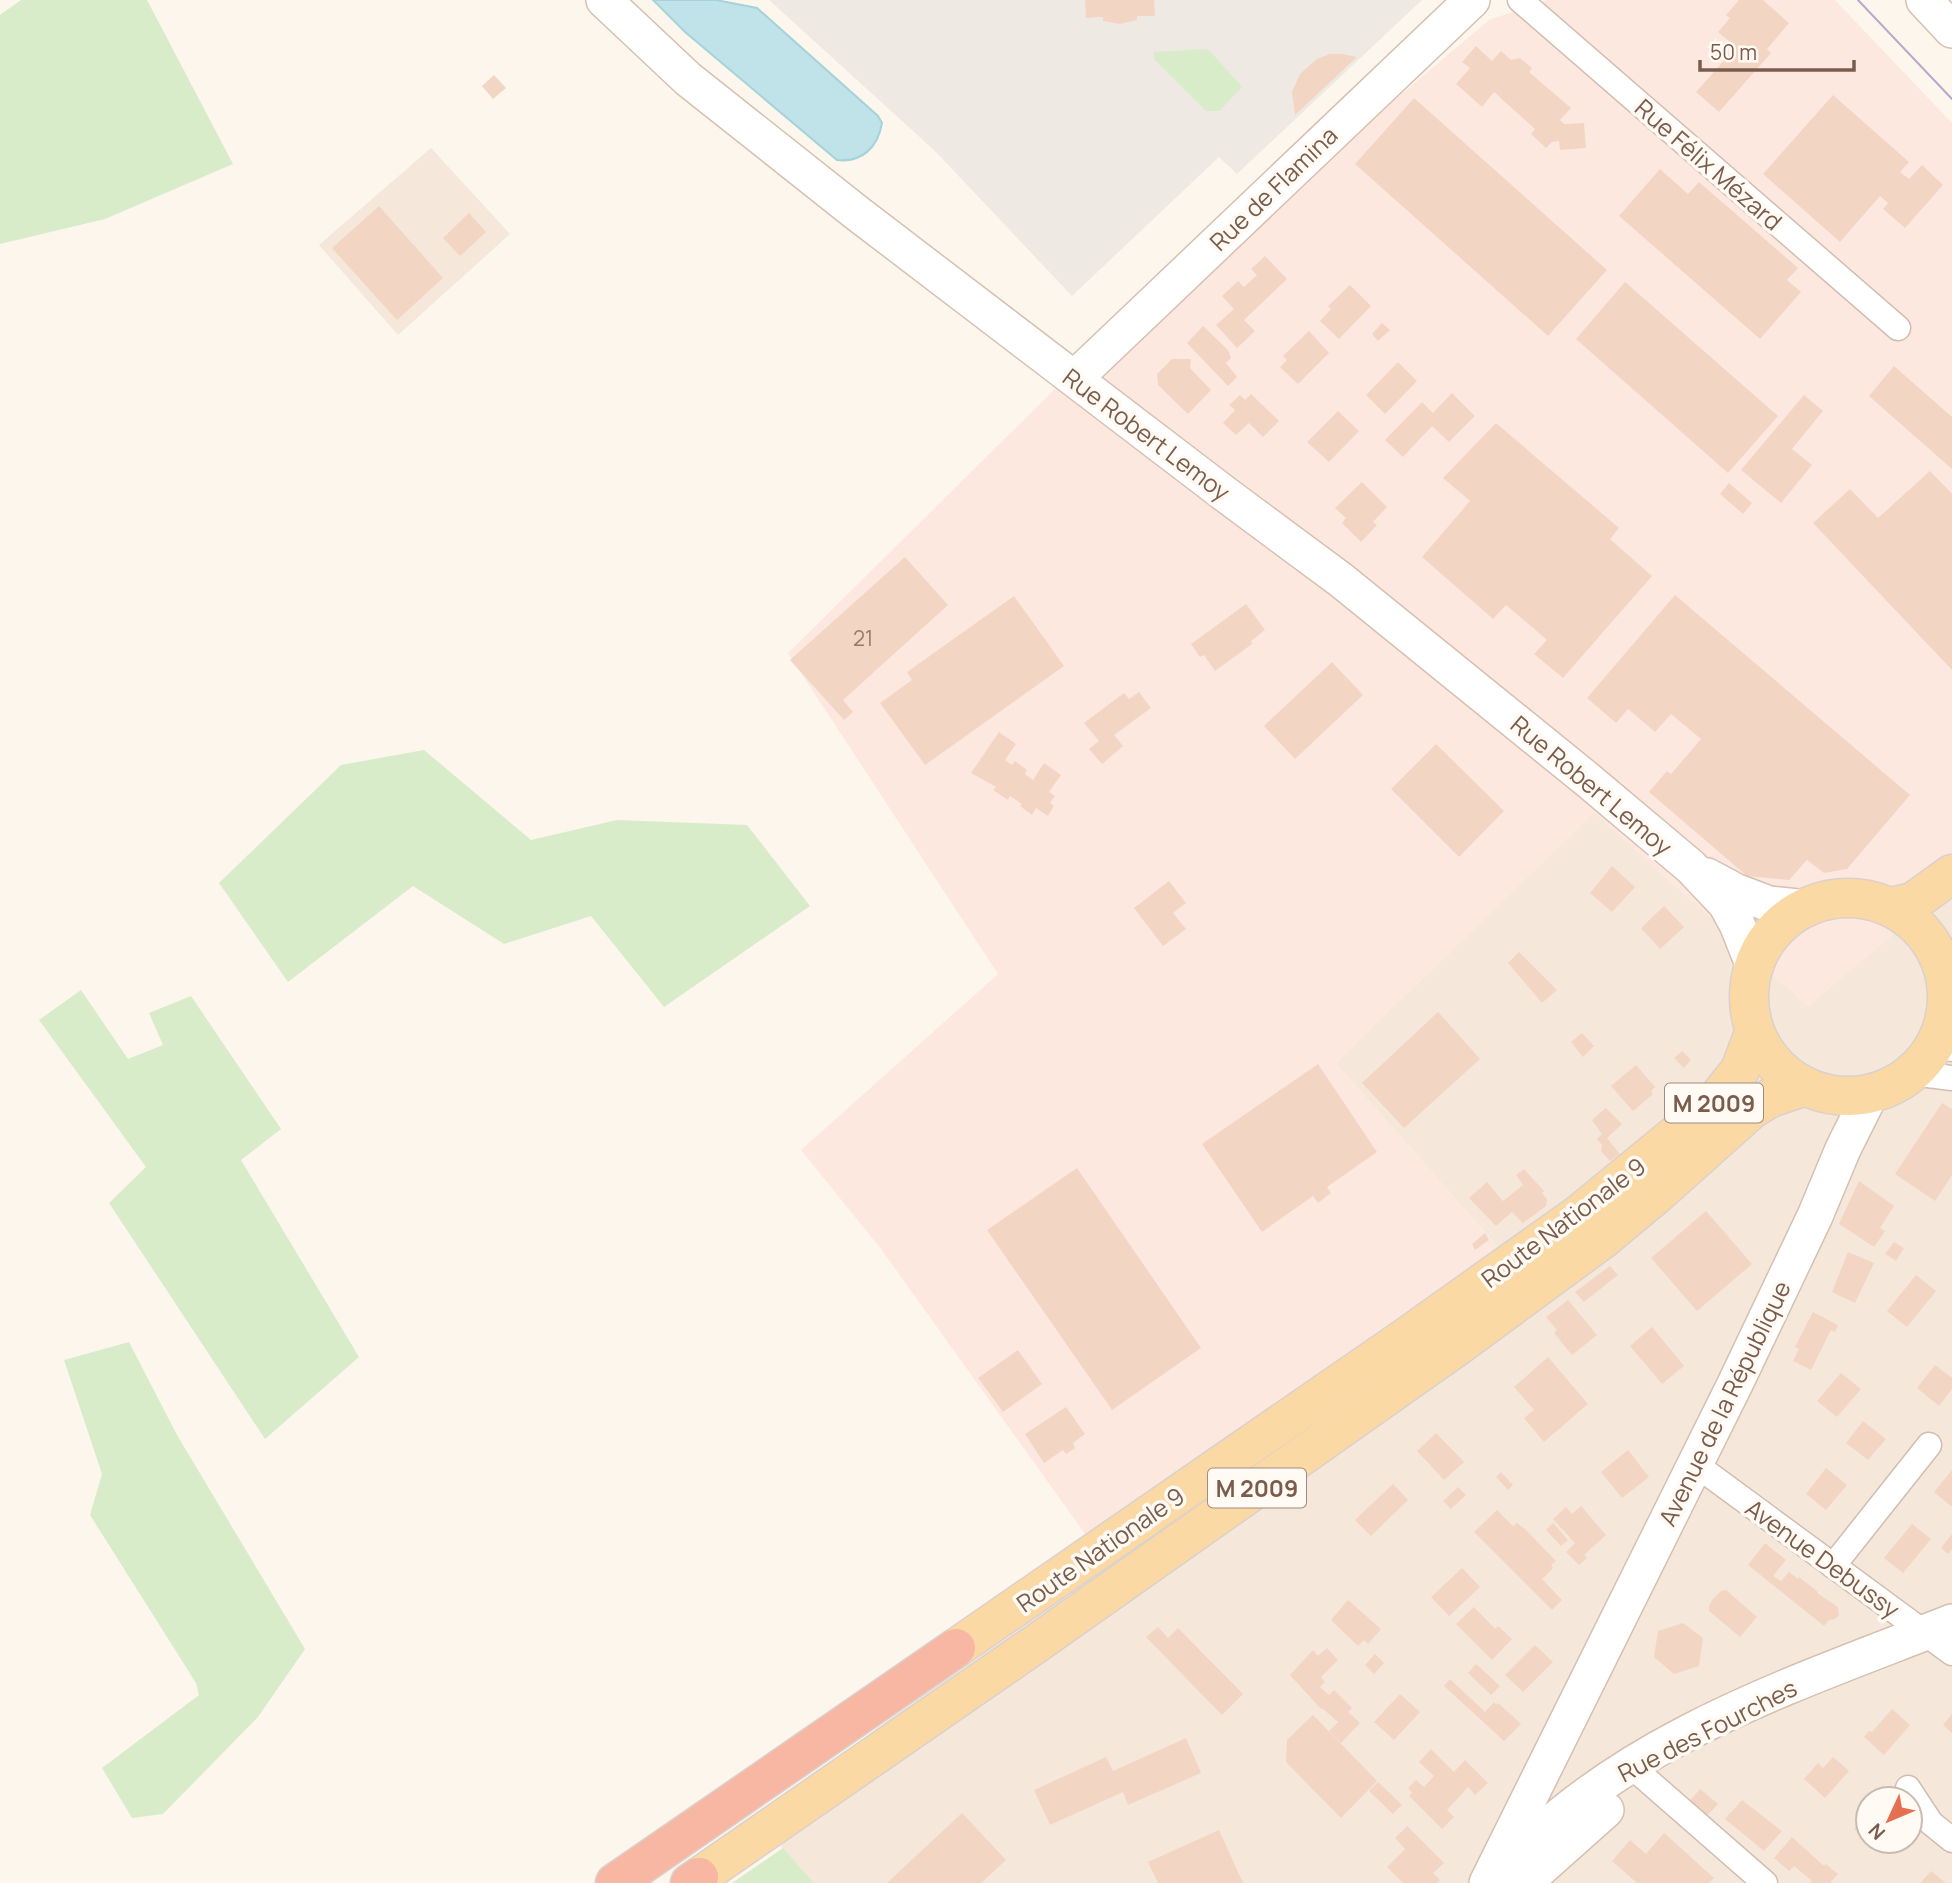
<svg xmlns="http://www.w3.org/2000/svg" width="1952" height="1883" viewBox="0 0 1952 1883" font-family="Manrope,sans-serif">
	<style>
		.residential { fill: #f5e8da; fill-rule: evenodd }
		.commercial { fill: #fde8e0 }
		.industrial { fill: #efe9e4 }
		.green { fill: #d8ecc9 }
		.water { fill: #bfe3e8; stroke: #a5d3da; stroke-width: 2 }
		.building { fill: #f3d5c3 }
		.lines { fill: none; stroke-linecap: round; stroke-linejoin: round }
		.street-casing { stroke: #d1beb0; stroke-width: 27 }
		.secondary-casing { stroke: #d6c0b0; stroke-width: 38 }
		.primary-casing { stroke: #dad1cd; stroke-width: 41 }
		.highway-casing { stroke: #dad1cd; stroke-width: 41 }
		.street { stroke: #fff; stroke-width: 24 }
		.secondary { stroke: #fff; stroke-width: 35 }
		.primary { stroke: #fbd9a5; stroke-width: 38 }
		.highway { stroke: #f7b7a3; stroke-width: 38 }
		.tram { stroke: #b9a8c9; stroke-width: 2 }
		.labels { text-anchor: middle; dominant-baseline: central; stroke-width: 7; stroke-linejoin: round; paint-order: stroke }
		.number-label { font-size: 21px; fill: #987a6a }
		.shield { fill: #fffaf3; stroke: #a28b7f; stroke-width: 2 }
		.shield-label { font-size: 23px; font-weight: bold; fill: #7a5c4d }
		.street-label { font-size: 24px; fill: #7a5c4d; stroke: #fffaf3 }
	</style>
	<rect width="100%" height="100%" fill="#fdf6ec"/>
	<g class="residential">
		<path d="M 431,148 L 510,234 L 398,335 L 319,245 Z"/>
		<path d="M 1594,812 L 1808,1006 L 1952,884 L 1952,1883 L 814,1883 L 756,1819 L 1507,1257 L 1335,1063 ZM 1868,1799 L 1910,1799 L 1910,1841 L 1868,1841 Z"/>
	</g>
	<path class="commercial" d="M 1548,0 L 1835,0 L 1952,123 L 1952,885 L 1808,1006 L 1594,813 L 1336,1063 L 1507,1257 L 1103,1559 L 881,1249 L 801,1150 L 998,974 L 788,653 L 1064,380 L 1489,20 Z"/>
	<path class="industrial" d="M 769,0 L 1422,0 L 1237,174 L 1219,157 L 1072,296 L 935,151 Z"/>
	<g class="green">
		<path d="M 21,0 L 147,0 L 233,164 L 105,219 L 0,244 L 0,15 Z"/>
		<path d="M 1203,49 L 1209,50 L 1242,87 L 1219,111 L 1206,111 L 1154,59 L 1154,52 Z"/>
		<path d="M 424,750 L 531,840 L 617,820 L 747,825 L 810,906 L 664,1007 L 591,916 L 504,944 L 413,886 L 288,982 L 219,883 L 341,765 Z"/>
		<path d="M 81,990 L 128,1059 L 163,1045 L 149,1013 L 191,996 L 281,1129 L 241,1160 L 359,1357 L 265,1439 L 109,1203 L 146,1167 L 39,1020 Z"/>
		<path d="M 129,1342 L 177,1435 L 305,1649 L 258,1717 L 163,1814 L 132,1818 L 102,1768 L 199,1695 L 196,1683 L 90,1515 L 102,1474 L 64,1360 Z"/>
		<path d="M 783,1848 L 814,1883 L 732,1883 Z"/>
	</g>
	<path class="water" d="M 653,0 L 716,0 L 757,8 L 878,116 L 882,123 C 878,147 862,163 837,160 L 685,32 Z"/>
	<g class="building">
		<path d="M 1085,0 L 1154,0 L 1155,16 L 1137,16 L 1137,20 L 1120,24 L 1103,21 L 1103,17 L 1086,18 Z"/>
		<path d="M 1739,0 L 1763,0 L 1789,23 L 1767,49 L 1771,53 L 1719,112 L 1696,92 L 1736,47 L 1718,32 L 1730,18 L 1726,15 Z"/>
		<path d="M 1476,46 L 1492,61 L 1501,51 L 1511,60 L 1520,58 L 1532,68 L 1529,72 L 1571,108 L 1560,120 L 1564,124 L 1584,123 L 1586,148 L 1560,150 L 1559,141 L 1552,142 L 1546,148 L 1531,134 L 1535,129 L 1494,92 L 1482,107 L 1456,84 L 1470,68 L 1462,62 Z"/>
		<path d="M 1330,54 L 1342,54 L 1357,57 L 1295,115 L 1292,92 L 1300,74 L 1317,59 Z"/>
		<path d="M 494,75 L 506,88 L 493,99 L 482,86 Z"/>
		<path d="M 1833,95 L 1909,162 L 1900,172 L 1909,179 L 1922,165 L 1943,185 L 1905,228 L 1883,209 L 1888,203 L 1880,196 L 1840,242 L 1763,174 Z"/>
		<path d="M 1414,98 L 1607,270 L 1548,336 L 1355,164 Z"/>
		<path d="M 1660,169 L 1688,194 L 1699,182 L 1798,268 L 1787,280 L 1801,292 L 1760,339 L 1619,216 Z"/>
		<path d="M 379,206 L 443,278 L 397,320 L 332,248 Z"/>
		<path d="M 469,213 L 486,232 L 460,256 L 443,238 Z"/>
		<path d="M 1265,256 L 1287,279 L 1244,320 L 1255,331 L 1237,348 L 1216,325 L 1234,309 L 1222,296 L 1238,281 L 1244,287 L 1257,275 L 1251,269 Z"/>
		<path d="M 1625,282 L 1778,416 L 1728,473 L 1576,339 Z"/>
		<path d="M 1350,285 L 1371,306 L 1339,339 L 1320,321 L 1331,309 L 1328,306 Z"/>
		<path d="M 1382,323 L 1390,330 L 1378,341 L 1372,334 Z"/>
		<path d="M 1203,326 L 1228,350 L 1231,358 L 1226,363 L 1237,377 L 1228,386 L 1187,343 Z"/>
		<path d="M 1309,331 L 1329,353 L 1298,384 L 1280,367 L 1287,360 L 1283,356 Z"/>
		<path d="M 1172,359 L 1191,359 L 1190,368 L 1211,390 L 1188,414 L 1158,385 L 1157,374 Z"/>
		<path d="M 1398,362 L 1417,381 L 1385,414 L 1366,395 Z"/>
		<path d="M 1894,366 L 1952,417 L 1952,469 L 1869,396 Z"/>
		<path d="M 1452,393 L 1475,416 L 1449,442 L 1432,426 L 1403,457 L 1385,440 L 1422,402 L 1433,413 Z"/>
		<path d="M 1251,394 L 1279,421 L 1263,437 L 1249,423 L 1236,435 L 1223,423 L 1235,410 L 1229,405 L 1240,395 L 1245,400 Z"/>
		<path d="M 1804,395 L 1823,411 L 1792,449 L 1812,465 L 1781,503 L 1741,470 Z"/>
		<path d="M 1338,411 L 1359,431 L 1329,462 L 1307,442 Z"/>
		<path d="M 1496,423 L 1619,528 L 1610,539 L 1652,576 L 1563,678 L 1534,654 L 1547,640 L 1506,605 L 1493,619 L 1422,557 L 1470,501 L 1443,478 Z"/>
		<path d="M 1930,471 L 1952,494 L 1952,670 L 1813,523 L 1850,489 L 1878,518 Z"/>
		<path d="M 1362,482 L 1387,507 L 1373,522 L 1377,525 L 1361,542 L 1342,523 L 1346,518 L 1335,508 Z"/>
		<path d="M 1729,483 L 1752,503 L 1743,514 L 1720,494 Z"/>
		<path d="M 905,557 L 948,605 L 843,700 L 853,712 L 844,720 L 790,660 Z"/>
		<path d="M 1675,595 L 1910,795 L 1847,869 L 1824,873 L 1807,860 L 1789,880 L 1747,876 L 1649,792 L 1667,771 L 1671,774 L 1701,739 L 1671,714 L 1655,732 L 1628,709 L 1616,723 L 1587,698 Z"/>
		<path d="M 1014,596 L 1064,666 L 925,765 L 880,703 L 912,680 L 907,672 Z"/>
		<path d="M 1246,604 L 1265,630 L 1251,641 L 1252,644 L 1215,671 L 1204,655 L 1200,657 L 1191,644 Z"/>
		<path d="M 1332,662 L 1363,695 L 1295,759 L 1264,726 Z"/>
		<path d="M 1139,692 L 1151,708 L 1114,735 L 1123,746 L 1102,764 L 1089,749 L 1099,741 L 1084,723 L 1124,693 L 1129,699 Z"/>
		<path d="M 999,732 L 1016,744 L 1005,760 L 1012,765 L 1015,761 L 1027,770 L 1025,774 L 1033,780 L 1044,763 L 1061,775 L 1049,792 L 1055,796 L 1050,803 L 1054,806 L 1048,816 L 1036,808 L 1032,815 L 1020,806 L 1022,804 L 1010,796 L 1008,800 L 993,790 L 996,787 L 971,773 Z"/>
		<path d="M 1436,744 L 1504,811 L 1459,857 L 1391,789 Z"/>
		<path d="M 1612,866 L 1635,887 L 1612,912 L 1590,893 Z"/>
		<path d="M 1169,881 L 1186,903 L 1173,913 L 1186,929 L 1163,946 L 1134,908 Z"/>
		<path d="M 1664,906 L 1684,927 L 1660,949 L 1641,928 Z"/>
		<path d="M 1519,952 L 1557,990 L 1542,1003 L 1508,963 Z"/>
		<path d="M 1438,1012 L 1480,1059 L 1404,1128 L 1362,1083 Z"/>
		<path d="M 1582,1033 L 1594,1046 L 1583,1057 L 1571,1042 Z"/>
		<path d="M 1682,1051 L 1691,1060 L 1684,1068 L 1674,1058 Z"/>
		<path d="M 1318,1064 L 1377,1152 L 1327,1187 L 1331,1193 L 1318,1203 L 1313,1196 L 1262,1232 L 1202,1144 Z"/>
		<path d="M 1636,1065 L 1655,1087 L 1651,1091 L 1653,1094 L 1633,1111 L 1611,1086 Z"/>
		<path d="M 1942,1103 L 1952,1109 L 1952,1175 L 1935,1201 L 1895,1174 Z"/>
		<path d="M 1606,1108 L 1622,1124 L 1607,1138 L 1620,1154 L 1610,1161 L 1601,1151 L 1602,1145 L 1597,1139 L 1602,1134 L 1592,1120 Z"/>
		<path d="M 1077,1168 L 1201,1348 L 1112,1410 L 987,1230 Z"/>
		<path d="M 1524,1169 L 1544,1191 L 1542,1193 L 1547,1199 L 1546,1206 L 1523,1223 L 1512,1212 L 1496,1226 L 1469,1198 L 1487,1182 L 1503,1201 L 1523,1185 L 1516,1175 Z"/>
		<path d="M 1859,1181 L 1894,1206 L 1880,1228 L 1885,1231 L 1874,1247 L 1839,1224 Z"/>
		<path d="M 1706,1211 L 1752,1264 L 1697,1311 L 1651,1258 Z"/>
		<path d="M 1485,1233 L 1489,1240 L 1475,1250 L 1472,1244 Z"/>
		<path d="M 1894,1242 L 1904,1248 L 1896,1261 L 1885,1254 Z"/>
		<path d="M 1848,1252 L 1874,1263 L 1855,1303 L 1832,1292 Z"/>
		<path d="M 1610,1266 L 1618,1275 L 1584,1302 L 1575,1292 Z"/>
		<path d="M 1916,1275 L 1936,1291 L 1907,1327 L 1887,1311 Z"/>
		<path d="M 1568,1300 L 1597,1335 L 1572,1355 L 1554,1333 L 1557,1330 L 1546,1317 Z"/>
		<path d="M 1813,1312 L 1838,1325 L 1835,1332 L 1831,1330 L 1811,1370 L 1793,1361 L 1799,1349 L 1795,1347 Z"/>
		<path d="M 1652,1327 L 1684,1366 L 1662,1384 L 1630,1346 Z"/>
		<path d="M 1018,1350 L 1042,1384 L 1003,1412 L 978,1378 Z"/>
		<path d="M 1548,1357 L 1588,1404 L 1544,1442 L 1524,1418 L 1534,1410 L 1514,1387 Z"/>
		<path d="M 1935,1365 L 1952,1378 L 1952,1389 L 1939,1406 L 1917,1388 Z"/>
		<path d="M 1841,1373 L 1861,1389 L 1837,1417 L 1817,1401 Z"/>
		<path d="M 1066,1407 L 1085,1434 L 1073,1443 L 1075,1448 L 1066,1454 L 1063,1450 L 1044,1463 L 1025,1434 Z"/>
		<path d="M 1863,1421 L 1886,1439 L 1868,1460 L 1846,1443 Z"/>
		<path d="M 1436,1433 L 1464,1462 L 1444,1480 L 1417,1451 Z"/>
		<path d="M 1628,1450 L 1649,1477 L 1622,1498 L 1601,1472 Z"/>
		<path d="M 1826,1468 L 1847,1485 L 1826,1510 L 1806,1494 Z"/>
		<path d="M 1952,1470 L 1952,1507 L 1934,1492 Z"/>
		<path d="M 1501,1472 L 1513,1485 L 1508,1490 L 1496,1477 Z"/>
		<path d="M 1393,1484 L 1408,1500 L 1371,1536 L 1355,1520 Z"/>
		<path d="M 1458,1487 L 1466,1495 L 1451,1509 L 1443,1501 Z"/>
		<path d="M 1581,1506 L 1606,1535 L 1584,1555 L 1587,1558 L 1579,1565 L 1566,1552 L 1575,1543 L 1553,1519 L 1566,1507 L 1572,1514 Z"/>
		<path d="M 1497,1510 L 1513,1526 L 1517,1523 L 1525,1529 L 1556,1561 L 1551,1565 L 1553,1568 L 1542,1579 L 1562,1600 L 1552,1610 L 1474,1532 Z"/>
		<path d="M 1553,1523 L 1568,1540 L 1561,1546 L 1546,1530 Z"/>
		<path d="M 1912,1524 L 1931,1539 L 1903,1573 L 1884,1558 Z"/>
		<path d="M 1952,1534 L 1952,1549 L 1948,1554 L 1941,1548 Z"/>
		<path d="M 1765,1543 L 1786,1560 L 1773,1576 L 1781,1581 L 1789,1572 L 1798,1579 L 1799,1577 L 1818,1592 L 1817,1593 L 1838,1607 L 1839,1615 L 1835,1619 L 1829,1620 L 1824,1626 L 1748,1565 Z"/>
		<path d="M 1462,1568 L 1480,1587 L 1449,1616 L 1431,1597 Z"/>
		<path d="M 1726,1590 L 1757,1617 L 1740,1637 L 1709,1611 L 1709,1606 L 1712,1600 L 1721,1591 Z"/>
		<path d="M 1348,1600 L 1381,1629 L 1368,1644 L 1364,1640 L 1358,1646 L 1331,1620 Z"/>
		<path d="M 1474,1607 L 1495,1629 L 1498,1626 L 1512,1639 L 1492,1660 L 1456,1624 Z"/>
		<path d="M 1683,1623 L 1703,1638 L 1699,1666 L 1674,1674 L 1654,1657 L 1658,1631 Z"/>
		<path d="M 1158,1627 L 1168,1638 L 1178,1628 L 1243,1694 L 1222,1715 L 1146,1637 Z"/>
		<path d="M 1535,1645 L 1553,1662 L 1523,1692 L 1505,1675 Z"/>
		<path d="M 1327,1648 L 1338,1660 L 1321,1677 L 1325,1682 L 1320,1687 L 1329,1695 L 1334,1690 L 1352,1708 L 1348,1712 L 1360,1723 L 1341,1743 L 1329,1731 L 1338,1722 L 1322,1708 L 1321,1709 L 1290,1675 L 1313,1650 L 1318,1656 Z"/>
		<path d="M 1375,1654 L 1384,1663 L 1374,1674 L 1365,1665 Z"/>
		<path d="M 1476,1664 L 1500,1686 L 1491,1695 L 1468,1673 Z"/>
		<path d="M 1450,1679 L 1485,1712 L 1494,1702 L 1496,1705 L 1498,1703 L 1521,1724 L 1504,1741 L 1444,1686 Z"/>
		<path d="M 1400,1694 L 1420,1712 L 1394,1740 L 1374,1722 Z"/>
		<path d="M 1892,1709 L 1910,1725 L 1884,1755 L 1864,1737 L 1869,1731 L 1872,1732 Z"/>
		<path d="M 1952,1714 L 1952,1733 L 1943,1725 Z"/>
		<path d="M 1313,1715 L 1377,1781 L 1341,1818 L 1286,1762 L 1287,1740 Z"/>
		<path d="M 1186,1738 L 1201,1773 L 1128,1805 L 1123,1792 L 1050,1825 L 1034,1790 L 1106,1757 L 1113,1771 Z"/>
		<path d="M 1431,1749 L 1454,1772 L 1465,1760 L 1488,1783 L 1475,1795 L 1468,1787 L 1447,1810 L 1454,1817 L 1442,1829 L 1409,1796 L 1412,1793 L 1408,1788 L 1416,1780 L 1424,1787 L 1434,1776 L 1419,1762 Z"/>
		<path d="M 1833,1757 L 1849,1771 L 1825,1798 L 1804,1779 L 1818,1763 L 1823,1768 Z"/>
		<path d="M 1378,1782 L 1402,1805 L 1393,1814 L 1369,1791 Z"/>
		<path d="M 1700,1789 L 1718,1804 L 1705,1818 L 1688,1803 Z"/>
		<path d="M 1742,1800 L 1782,1831 L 1764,1851 L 1725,1819 Z"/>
		<path d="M 962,1813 L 1006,1860 L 981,1883 L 887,1883 Z"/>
		<path d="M 1868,1813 L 1868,1841 L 1888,1841 L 1879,1851 L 1854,1829 Z"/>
		<path d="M 1407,1826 L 1444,1863 L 1433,1873 L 1440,1880 L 1437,1883 L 1403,1883 L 1387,1867 L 1405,1849 L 1395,1838 Z"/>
		<path d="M 1219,1830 L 1243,1883 L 1158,1883 L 1148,1862 Z"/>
		<path d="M 1664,1833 L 1714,1878 L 1709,1883 L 1637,1883 L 1612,1861 L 1630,1840 L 1646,1854 Z"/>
		<path d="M 1792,1837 L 1824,1866 L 1826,1864 L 1838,1874 L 1830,1883 L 1810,1883 L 1812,1881 L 1794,1866 L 1789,1871 L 1774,1858 Z"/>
		<path d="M 1931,1871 L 1946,1883 L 1920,1883 Z"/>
	</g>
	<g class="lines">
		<g class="street-casing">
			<g id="street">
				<path d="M 1520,0 L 1898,328"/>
				<path d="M 1941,1032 L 1952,1049"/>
				<path d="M 1912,1073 L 1952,1078"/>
				<path d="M 1695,1464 L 1952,1653"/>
				<path d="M 1833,1566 L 1929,1445"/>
				<path d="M 1630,1765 L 1765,1883"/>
				<path d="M 1908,1788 L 1931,1823 L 1952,1840"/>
			</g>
		</g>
		<g class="secondary-casing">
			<g id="secondary">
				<path d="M 604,0 L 688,79 L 857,213 L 1225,494 L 1341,580 L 1589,781 L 1691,867 L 1726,904 L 1737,924 L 1753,964"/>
				<path d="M 1924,0 L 1952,30"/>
				<path d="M 1075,378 L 1472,0"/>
				<path d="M 1707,876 L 1735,891 L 1769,904 L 1808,908"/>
				<path d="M 1503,1870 C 1619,1740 1795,1684 1952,1622"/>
				<path d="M 1487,1883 L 1735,1384 L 1815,1216 L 1843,1149 L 1870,1095"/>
				<path d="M 1524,1883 L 1606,1810"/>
			</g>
		</g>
		<g class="primary-casing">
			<g id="primary">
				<circle cx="1848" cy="997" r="99"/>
				<path d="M 1891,907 L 1913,902 L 1952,874"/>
				<path d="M 956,1648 L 1402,1340 L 1578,1215 L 1712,1105 L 1740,1070 L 1754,1033"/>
				<path d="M 699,1877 L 1037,1643 L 1459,1345 L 1603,1239 L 1657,1194 L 1752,1109 L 1770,1098 L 1803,1087"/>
			</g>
		</g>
		<g class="highway-casing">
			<g id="highway">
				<path d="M 615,1883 L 956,1648"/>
				<path d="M 690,1883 L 699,1877"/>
			</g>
		</g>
		<use href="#street" class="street"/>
		<use href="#secondary" class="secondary"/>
		<use href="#primary" class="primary"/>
		<use href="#highway" class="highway"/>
		<path class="tram" d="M 1858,0 L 1952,99"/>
	</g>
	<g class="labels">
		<g class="number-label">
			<text x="863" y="638">21</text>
		</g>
		<g class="shield">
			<rect x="1665" y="1083.5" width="98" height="39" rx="5"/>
			<rect x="1208" y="1468.5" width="98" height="39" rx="5"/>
		</g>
		<g class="shield-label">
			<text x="1714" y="1103">M 2009</text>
			<text x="1257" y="1488">M 2009</text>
		</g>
		<g class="street-label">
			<text transform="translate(1709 164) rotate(41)">Rue Félix Mézard</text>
			<text transform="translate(1273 188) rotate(-44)">Rue de Flamina</text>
			<text transform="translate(1147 434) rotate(37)">Rue Robert Lemoy</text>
			<text transform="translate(1592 785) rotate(40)">Rue Robert Lemoy</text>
			<text transform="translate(1563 1222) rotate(-37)">Route Nationale 9</text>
			<text transform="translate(1724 1403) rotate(-64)">Avenue de la République</text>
			<text transform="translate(1100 1549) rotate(-35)">Route Nationale 9</text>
			<text transform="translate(1823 1558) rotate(36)">Avenue Debussy</text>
			<text transform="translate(1707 1730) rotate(-27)">Rue des Fourches</text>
		</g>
	</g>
	<g transform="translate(1889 1820) rotate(226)"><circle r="33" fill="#fffaf3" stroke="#cabbb1" stroke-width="2"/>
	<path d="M0-5L12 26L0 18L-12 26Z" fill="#e76f51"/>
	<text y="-10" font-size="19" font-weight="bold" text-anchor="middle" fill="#7a5c4d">N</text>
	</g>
	<path d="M1700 60v10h154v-10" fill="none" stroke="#7a5c4d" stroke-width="3.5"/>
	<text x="1710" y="60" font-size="21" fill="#7a5c4d" stroke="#fffaf3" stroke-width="5" paint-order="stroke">50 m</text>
</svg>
